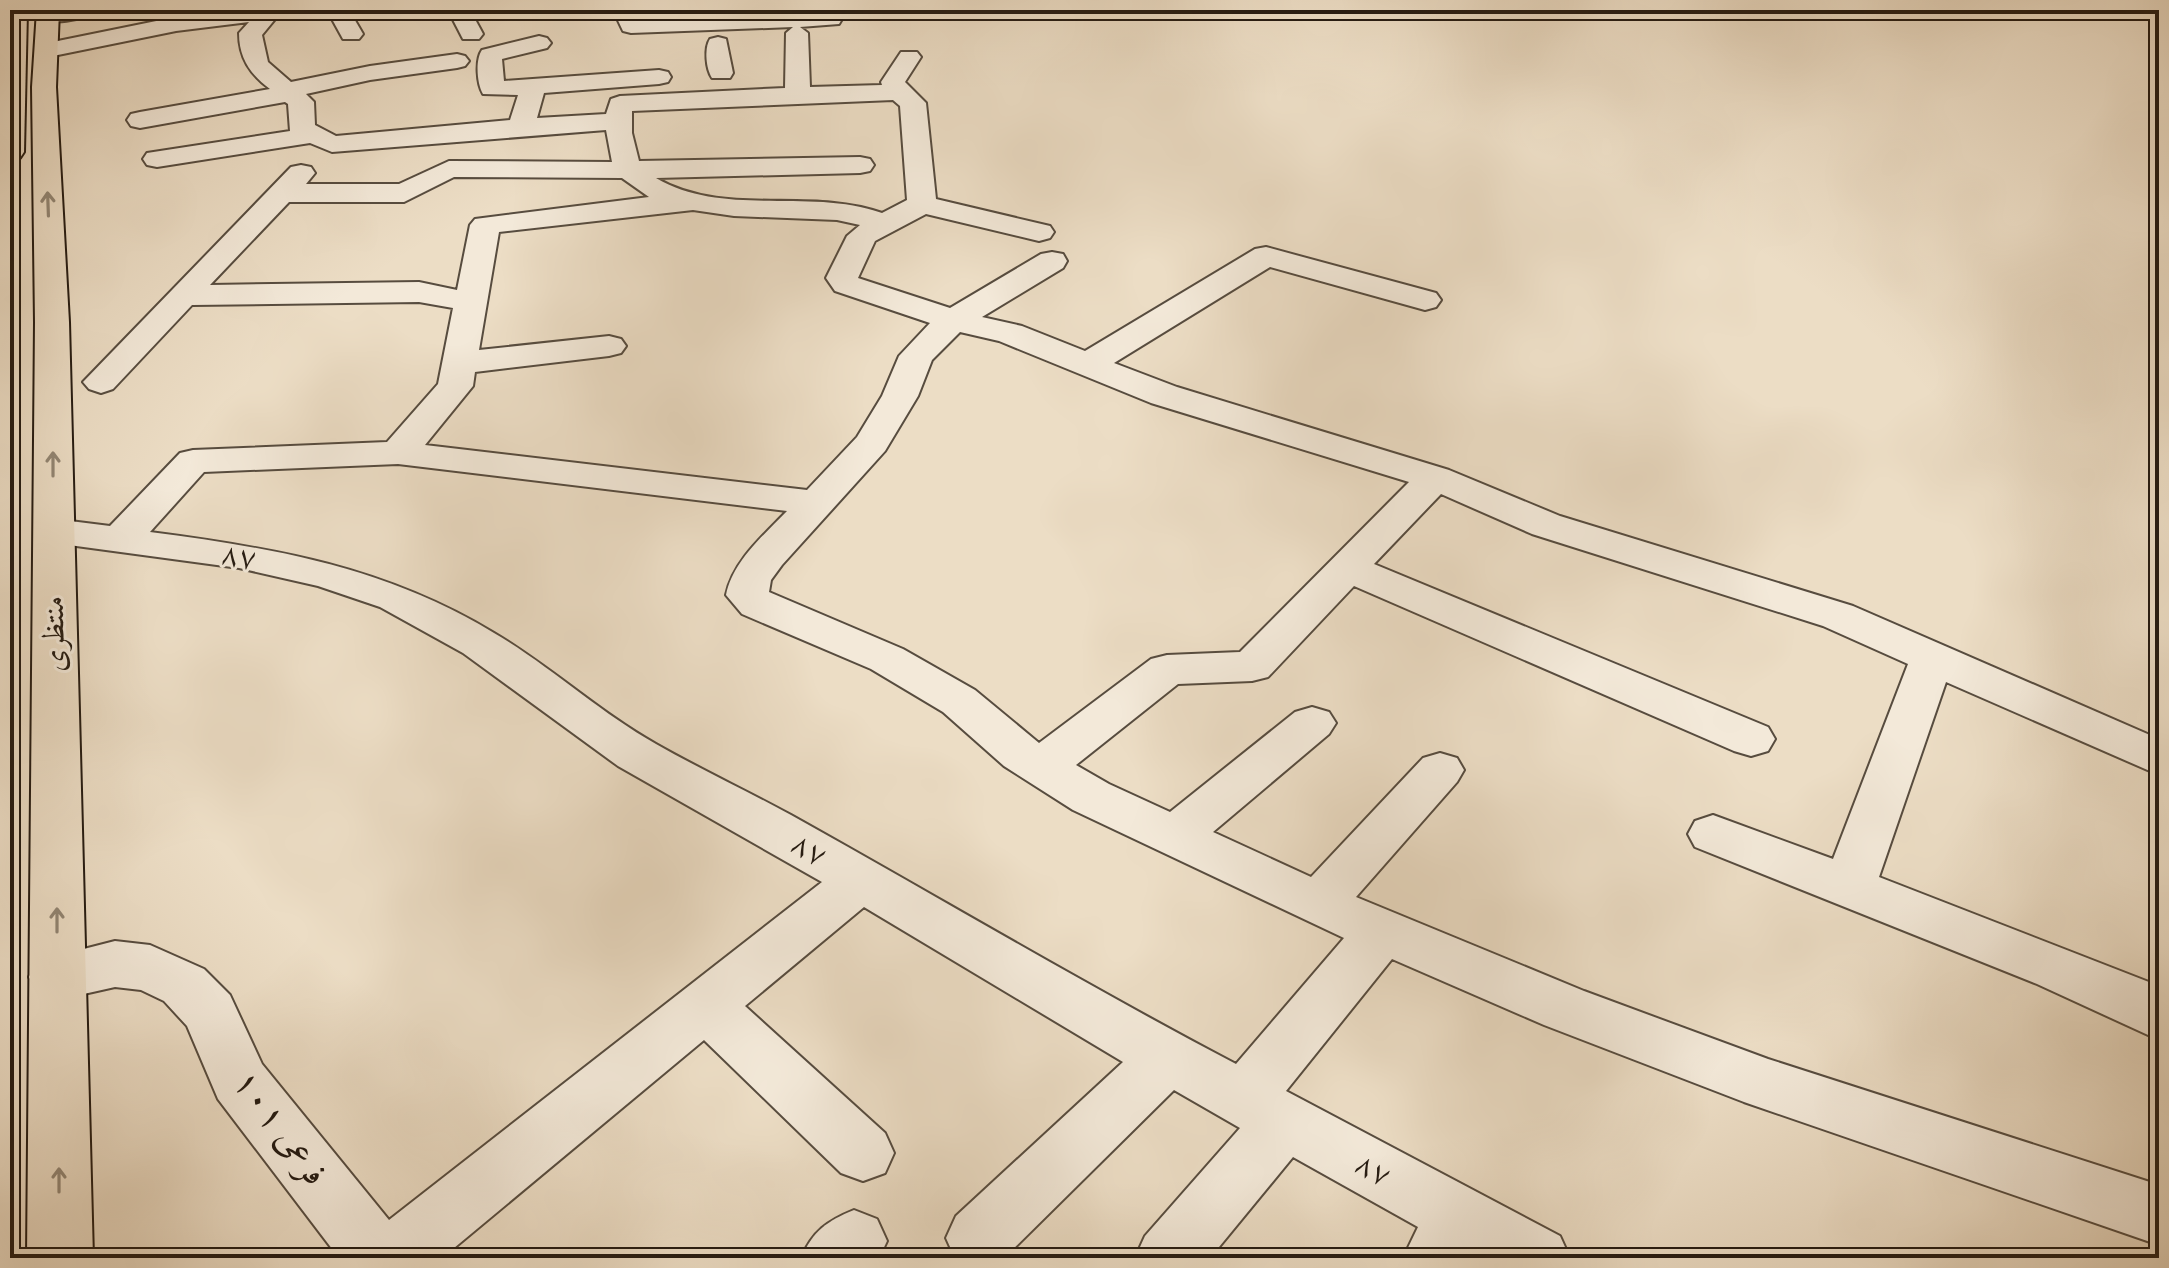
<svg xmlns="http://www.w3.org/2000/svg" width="2169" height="1268" viewBox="0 0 2169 1268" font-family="'IM FELL DW Pica',Amiri,serif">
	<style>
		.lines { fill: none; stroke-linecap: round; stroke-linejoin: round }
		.minor-casing { stroke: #574c3f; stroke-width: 4 }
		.major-casing { stroke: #251b12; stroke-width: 4 }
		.minor { fill: #f3e9d9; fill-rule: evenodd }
		.major { fill: #ecddc5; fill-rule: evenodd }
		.oneway { stroke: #928674 }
		.labels { text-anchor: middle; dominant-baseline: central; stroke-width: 6; stroke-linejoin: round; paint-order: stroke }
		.street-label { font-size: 30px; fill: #251b12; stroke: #f3e9d9 }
		.near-street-label { font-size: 36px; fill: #251b12; stroke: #f3e9d9 }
	</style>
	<rect width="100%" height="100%" fill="#ecddc5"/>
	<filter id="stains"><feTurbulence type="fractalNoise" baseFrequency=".0025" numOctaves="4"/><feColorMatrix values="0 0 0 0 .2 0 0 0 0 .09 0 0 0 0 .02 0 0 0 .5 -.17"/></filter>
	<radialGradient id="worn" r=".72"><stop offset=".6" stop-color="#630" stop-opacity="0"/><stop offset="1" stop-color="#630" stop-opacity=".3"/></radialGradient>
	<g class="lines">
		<g class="minor-casing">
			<g id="minor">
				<path d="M 41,10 L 96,10 C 86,21 47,26 37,15 Z"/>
				<path d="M 235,10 L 292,10 L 290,16 L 276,18 L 262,35 L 268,62 L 291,82 L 370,66 L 457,54 L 465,56 L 469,61 L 465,66 L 457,68 L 370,80 L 306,94 L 314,102 L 315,125 L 336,136 L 510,120 L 518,95 L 483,94 C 477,84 475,60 482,50 L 539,36 L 547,38 L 551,43 L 547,48 L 502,59 L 504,81 L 659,70 L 668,72 L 671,77 L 668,82 L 659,84 L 544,93 L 537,118 L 606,114 L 611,99 L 620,96 L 785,88 L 786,33 L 793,27 L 631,33 L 623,31 L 613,10 L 635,10 L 639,19 L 839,14 L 842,19 L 839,24 L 800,27 L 808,33 L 810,87 L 882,85 L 881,82 L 901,52 L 917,52 L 921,57 L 905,82 L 926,103 L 936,199 L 1050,226 L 1054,232 L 1050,238 L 1039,241 L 926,214 L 875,241 L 858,278 L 950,308 L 1041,254 L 1052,252 L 1063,254 L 1067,261 L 1063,268 L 982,317 L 1022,326 L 1085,351 L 1255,249 L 1266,247 L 1436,293 L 1441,300 L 1436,307 L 1425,310 L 1270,267 L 1114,363 L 1177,387 L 1449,470 L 1560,516 L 1853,606 L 2159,739 L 2159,775 L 1946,682 L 1879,877 L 2154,984 L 2159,987 L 2159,1040 L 2037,984 L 1695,847 L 1688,834 L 1695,821 L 1713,815 L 1833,859 L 1908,664 L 1823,626 L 1532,534 L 1441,494 L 1374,564 L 1768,727 L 1775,739 L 1768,751 L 1751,756 L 1734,751 L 1354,586 L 1268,677 L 1252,681 L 1178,684 L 1076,765 L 1109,784 L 1170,812 L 1295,712 L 1312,707 L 1329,712 L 1336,723 L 1329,734 L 1213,832 L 1311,877 L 1423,758 L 1440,753 L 1457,758 L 1464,770 L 1457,782 L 1356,897 L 1584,991 L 1768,1059 L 2159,1185 L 2159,1245 L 1744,1102 L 1544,1025 L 1392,959 L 1286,1091 L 1560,1236 L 1570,1258 L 1403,1258 L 1418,1227 L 1293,1157 L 1210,1258 L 1135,1258 L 1145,1236 L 1240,1128 L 1174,1090 L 1004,1258 L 955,1258 L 946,1238 L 956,1216 L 1123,1062 L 864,907 L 745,1006 L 885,1133 L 894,1153 L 885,1173 L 863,1181 L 841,1173 L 704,1040 L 442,1258 L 339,1258 L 218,1099 L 187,1026 L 164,1001 L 141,990 L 115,987 L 57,1000 L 37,993 L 29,977 L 37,961 L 115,941 L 150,945 L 204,969 L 230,995 L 262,1064 L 389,1220 L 822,882 L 618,766 L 463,653 L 380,607 L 318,586 L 239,568 L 54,543 L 40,540 L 34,531 L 40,522 L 54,519 L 110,526 L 180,453 L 193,450 L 387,442 L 438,384 L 453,308 L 419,302 L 192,305 L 113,389 L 101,393 L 89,389 L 83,382 L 291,167 L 301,165 L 311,167 L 315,173 L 306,184 L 399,184 L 449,161 L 612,162 L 606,130 L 332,152 L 310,143 L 157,167 L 147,165 L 143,159 L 147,153 L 290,131 L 288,104 L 285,102 L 140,128 L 131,126 L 127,120 L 131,114 L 140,112 L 270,89 C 250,74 239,58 239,33 L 249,22 L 176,31 L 48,57 L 40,55 L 36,50 L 40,45 L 48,43 L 176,17 ZM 893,100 L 900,106 L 907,200 L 882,213 C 810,187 724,218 656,178 L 860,173 L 870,171 L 874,165 L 870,159 L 860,157 L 639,161 L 632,133 L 632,111 ZM 454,177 L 622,178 L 649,197 L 475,219 L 470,225 L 457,290 L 419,282 L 210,285 L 289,202 L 404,202 ZM 693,210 L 734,216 L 837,220 L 860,225 L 847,236 L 826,278 L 835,291 L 930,323 L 899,356 L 882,396 L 857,437 L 807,490 L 425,445 L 473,386 L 475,372 L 609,356 L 621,353 L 626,346 L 621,339 L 609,336 L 479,350 L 499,232 ZM 960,332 L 999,341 L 1151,403 L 1409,482 L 1240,652 L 1167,655 L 1151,659 L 1039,743 L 975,690 L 903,649 L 769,592 L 771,580 L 782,565 L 885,451 L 918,396 L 932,360 ZM 398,464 L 787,511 C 763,536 733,561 726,595 L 742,614 L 871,669 L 943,712 L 1004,766 L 1073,810 L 1344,938 L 1236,1064 C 1085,985 940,898 791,815 C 747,791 700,769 656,744 C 599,712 550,666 494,633 C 385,567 274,548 150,532 L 204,472 Z"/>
				<path d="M 327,10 L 349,10 L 363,34 L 359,39 L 343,39 Z"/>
				<path d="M 448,10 L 470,10 L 483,34 L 479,39 L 463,39 Z"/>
				<path d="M 718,37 L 726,39 L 733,73 L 730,78 L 712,78 C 706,69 704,48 710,39 Z"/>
				<path d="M 854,1210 L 877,1219 L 887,1241 L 879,1258 L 801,1258 C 813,1231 827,1221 854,1210 Z"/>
			</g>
		</g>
		<g class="major-casing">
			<g id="major">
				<path d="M 10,10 L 27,10 L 24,152 L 20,158 L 10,160 Z"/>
				<path d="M 37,10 L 59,10 L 56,87 L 69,322 L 93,1258 L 27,1258 L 35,322 L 32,87 Z"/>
			</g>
		</g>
		<use href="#minor" class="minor"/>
		<use href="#major" class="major"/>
	</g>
	<defs><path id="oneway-shaft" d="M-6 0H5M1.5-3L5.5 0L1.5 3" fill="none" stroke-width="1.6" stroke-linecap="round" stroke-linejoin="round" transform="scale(2)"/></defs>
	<g class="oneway">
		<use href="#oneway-shaft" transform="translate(48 204) rotate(-92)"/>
		<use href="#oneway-shaft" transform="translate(53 464) rotate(-90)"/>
		<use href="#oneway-shaft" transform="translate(57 920) rotate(-90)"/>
		<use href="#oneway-shaft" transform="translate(59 1180) rotate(-90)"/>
	</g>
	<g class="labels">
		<g class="street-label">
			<text transform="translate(239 557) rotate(10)">۸۷</text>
			<text transform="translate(55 634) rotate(-91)">منتظری</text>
			<text transform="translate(809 850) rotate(30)">۸۷</text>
			<text transform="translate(1373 1170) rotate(29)">۸۷</text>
		</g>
		<g class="near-street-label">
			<text transform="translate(280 1128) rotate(54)">فرعی ۱۰۱</text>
		</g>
	</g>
	<rect width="2169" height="1268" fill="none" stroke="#ecddc5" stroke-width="40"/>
	<rect x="12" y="12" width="2145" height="1244" fill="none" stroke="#251b12" stroke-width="4"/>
	<rect x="20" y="20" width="2129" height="1228" fill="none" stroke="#251b12" stroke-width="2"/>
	<rect width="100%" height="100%" filter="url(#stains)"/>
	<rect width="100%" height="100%" fill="url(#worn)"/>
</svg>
